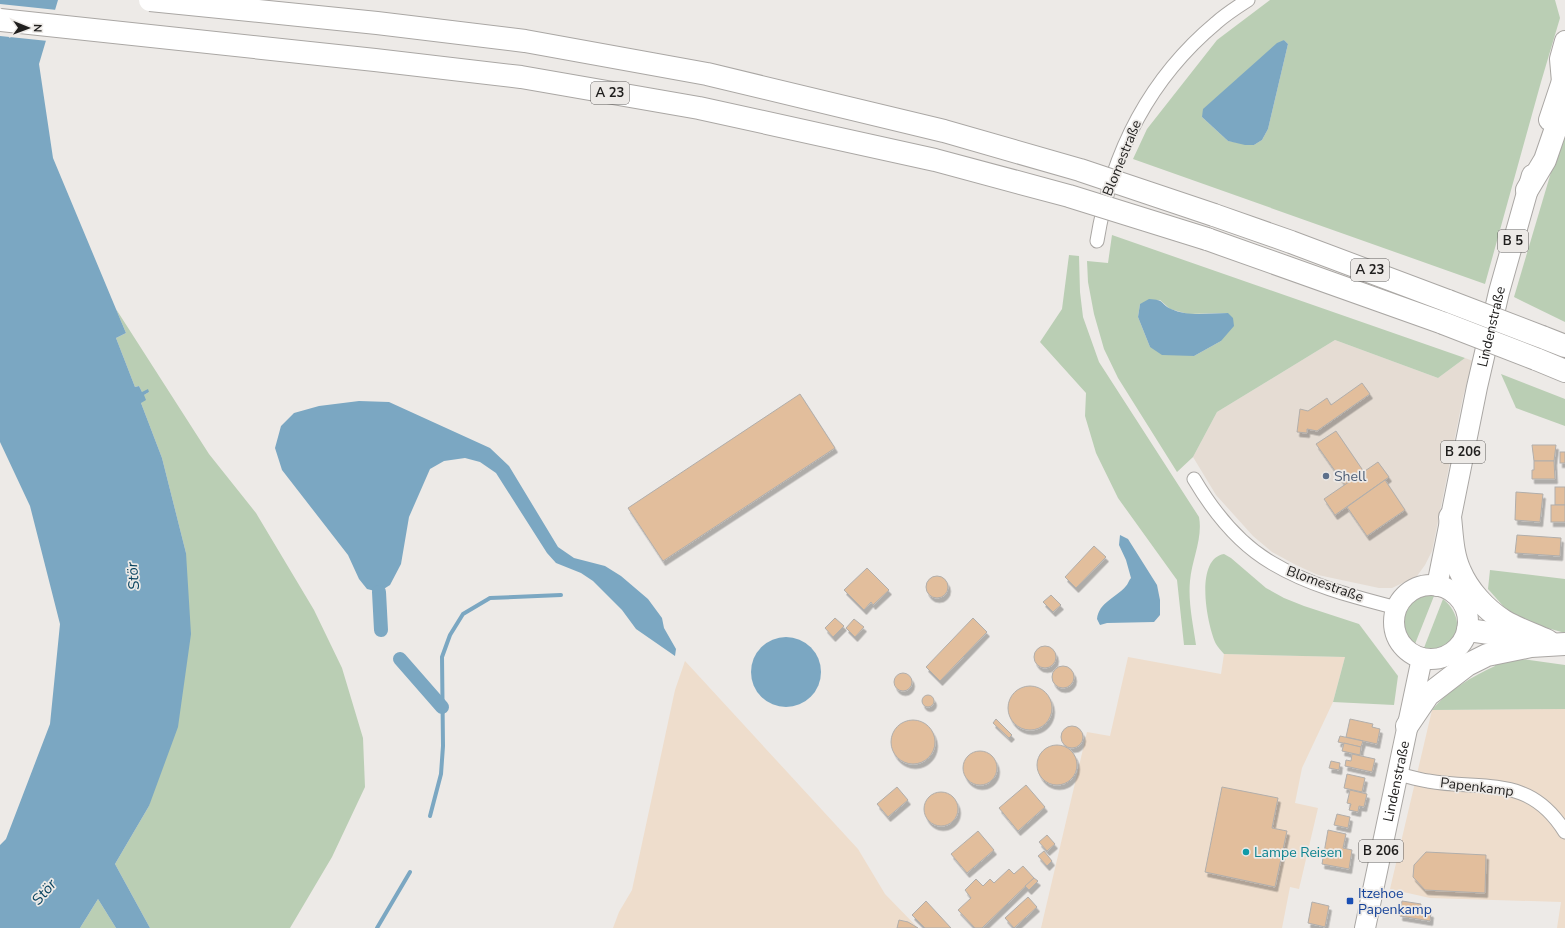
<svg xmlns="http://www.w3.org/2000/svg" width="1565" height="928" viewBox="0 0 1565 928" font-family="'Nunito Sans',sans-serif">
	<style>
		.built { fill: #e5dcd3 }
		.industrial { fill: #edc }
		.green { fill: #baceb4; fill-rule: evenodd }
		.water { fill: #7ba7c2 }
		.pier { fill: #edeae7 }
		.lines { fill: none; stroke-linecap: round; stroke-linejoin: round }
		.stream { stroke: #7ba7c2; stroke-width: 4 }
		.canal { stroke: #7ba7c2; stroke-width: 14 }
		.building { fill: #e2be9c; stroke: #b1aeab; filter: url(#shadow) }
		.street-casing { stroke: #aaa7a4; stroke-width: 15 }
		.primary-casing { stroke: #aaa7a4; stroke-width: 22 }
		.highway-casing { stroke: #aaa7a4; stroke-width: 24 }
		.street { stroke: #fff; stroke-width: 13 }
		.primary { stroke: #fff; stroke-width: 20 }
		.highway { stroke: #fff; stroke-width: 22 }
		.highway-bridge-casing { stroke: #aaa7a4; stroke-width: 24; stroke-linecap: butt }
		.highway-bridge { stroke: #fff; stroke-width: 22 }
		.service-dot { fill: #5c6f8a; stroke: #edeae7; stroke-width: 1.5 }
		.culture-dot { fill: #0f9aa8; stroke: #edeae7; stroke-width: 1.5 }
		.transit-dot { fill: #1a4fb4; stroke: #edeae7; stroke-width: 1.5 }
		.labels { text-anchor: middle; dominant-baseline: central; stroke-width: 3.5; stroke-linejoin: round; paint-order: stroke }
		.shield { fill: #edeae7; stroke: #5e5c5a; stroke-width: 1 }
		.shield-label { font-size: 13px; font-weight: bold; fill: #201f1e }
		.street-label { font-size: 14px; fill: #201f1e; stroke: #edeae7 }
		.service-label { font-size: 14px; fill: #4e5e75; stroke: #edeae7; text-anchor: start }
		.culture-label { font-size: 14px; fill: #0d838f; stroke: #edeae7; text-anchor: start }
		.transit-label { font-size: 14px; fill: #164399; stroke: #edeae7; text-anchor: start }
		.water-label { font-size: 15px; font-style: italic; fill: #0a4460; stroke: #edeae7 }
	</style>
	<defs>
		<filter id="shadow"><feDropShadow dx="2.5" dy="4.5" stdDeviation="0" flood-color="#0004"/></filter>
	</defs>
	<rect width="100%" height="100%" fill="#edeae7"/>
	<path class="built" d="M 1335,340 L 1438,378 L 1465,358 L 1473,361 L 1463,397 L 1432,551 L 1425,565 L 1417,576 L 1392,588 L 1379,588 L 1318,575 L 1296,565 L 1272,552 L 1253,536 L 1216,495 L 1193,457 L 1217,412 Z"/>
	<g class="industrial">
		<path d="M 1224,654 L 1345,657 L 1333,702 L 1302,768 L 1295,803 L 1318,808 L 1299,889 L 1290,887 L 1282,928 L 1041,928 L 1087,732 L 1110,736 L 1128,657 L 1221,674 Z"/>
		<path d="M 685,661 L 858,849 L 885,894 L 918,928 L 613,928 L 619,912 L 632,890 L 675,690 Z"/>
		<path d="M 1565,709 L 1565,928 L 1557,928 L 1561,902 L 1430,898 L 1390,889 L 1432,710 Z"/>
	</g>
	<g class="green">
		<path d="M 1270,0 L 1555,0 L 1560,18 L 1541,82 L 1485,284 L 1133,159 L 1147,129 L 1217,40 ZM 1284,40 L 1288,44 L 1268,129 L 1262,140 L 1254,145 L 1228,141 L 1202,117 Z"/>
		<path d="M 1565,125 L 1565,322 L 1514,297 Z"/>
		<path d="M 1112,235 L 1465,358 L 1438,378 L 1335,340 L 1217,412 L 1193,457 L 1177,472 L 1118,378 L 1104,349 L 1094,314 L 1088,282 L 1087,261 L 1108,263 ZM 1160,300 L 1170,309 L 1188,314 L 1227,313 L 1221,341 L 1194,356 L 1150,347 L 1138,317 L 1140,304 Z"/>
		<path d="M 1069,255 L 1079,256 L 1080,292 L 1083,317 L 1099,362 L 1199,517 C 1203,538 1192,559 1190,581 C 1188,602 1193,624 1196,645 L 1184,645 L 1177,580 L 1118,498 L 1096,453 L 1085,416 L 1086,393 L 1040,342 L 1062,309 Z"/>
		<path d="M 116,309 L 209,454 L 256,513 L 314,610 L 342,668 L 363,738 L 365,787 L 332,857 L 290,928 L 150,928 L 115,864 L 149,806 L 186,553 L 162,458 L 141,403 L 144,395 L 149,392 L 142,392 L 139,386 L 135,387 L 116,338 L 126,333 Z"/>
		<path d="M 1501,374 L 1565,399 L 1565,426 L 1516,408 Z"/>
		<path d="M 1224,554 L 1231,558 L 1266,588 L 1284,598 L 1304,606 L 1359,624 L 1398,676 L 1394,705 L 1333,702 L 1345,657 L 1224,654 C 1221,651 1218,647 1216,644 C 1207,625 1194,559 1224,554 Z"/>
		<path d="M 1490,570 L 1565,579 L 1565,633 L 1526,622 L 1504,607 L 1488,589 Z"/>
		<path d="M 1425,596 L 1434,596 L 1413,649 C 1410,646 1406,643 1404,640 C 1392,620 1406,602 1425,596 Z"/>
		<path d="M 1443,599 C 1470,621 1456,658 1422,653 Z"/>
		<path d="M 1514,658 L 1565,665 L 1565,709 L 1432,710 C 1447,691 1473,676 1495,666 L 1494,660 Z"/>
		<path d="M 98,899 L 116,928 L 80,928 Z"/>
	</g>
	<g class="water">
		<path d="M 0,0 L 58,0 L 39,64 L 53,158 L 126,333 L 116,338 L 135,387 L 139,386 L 142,392 L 148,389 L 149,392 L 144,395 L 146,400 L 141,403 L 162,458 L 186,553 L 191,634 L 178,727 L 149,806 L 115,864 L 150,928 L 116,928 L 98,899 L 80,928 L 0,928 L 0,845 L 6,839 L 50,724 L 60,624 L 30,506 L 0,442 Z"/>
		<path d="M 1284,40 L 1288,44 L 1268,129 L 1262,140 L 1254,145 L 1245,145 L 1228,141 L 1202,117 L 1203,109 L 1277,43 Z"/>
		<path d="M 1149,299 C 1166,300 1159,303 1171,309 C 1188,317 1209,313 1228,313 L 1233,318 L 1234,326 L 1221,341 L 1194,356 L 1162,355 L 1150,347 L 1138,317 L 1140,304 Z"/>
		<path d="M 359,401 L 389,402 L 490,448 L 509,466 L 558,547 L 574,558 L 605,566 L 621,576 L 648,599 L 662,618 L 664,628 L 676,649 L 675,656 L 636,629 L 622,610 L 593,581 L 581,573 L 556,563 L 547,553 L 496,473 L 480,462 L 465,458 L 444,461 L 430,469 L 409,517 L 401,564 L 390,585 L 379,592 L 367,589 L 359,579 L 348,555 L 282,470 L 275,448 L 281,426 L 294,413 L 319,406 Z"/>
		<path d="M 1120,535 L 1128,539 L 1157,585 L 1160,600 L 1160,615 L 1154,622 L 1107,623 L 1100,625 L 1097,619 C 1099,602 1116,598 1126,586 C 1128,584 1129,580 1131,578 L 1126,560 L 1119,545 Z"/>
		<circle cx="786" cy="672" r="35"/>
	</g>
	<path class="pier" d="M 0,4 L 57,10 L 48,41 L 0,36 Z"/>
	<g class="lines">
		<g class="stream">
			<path d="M 430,816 L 441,774 L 443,746 L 442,657 L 450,635 L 463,614 L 490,598 L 561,595"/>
			<path d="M 377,928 L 410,872"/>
		</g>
		<g class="canal">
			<path d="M 379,592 L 381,630"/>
			<path d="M 400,659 L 442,707"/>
		</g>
	</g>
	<g class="building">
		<path d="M 1362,383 L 1370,394 L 1317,431 L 1307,429 L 1307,433 L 1297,432 L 1300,409 L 1308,411 L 1327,398 L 1331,405 Z"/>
		<path d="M 800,394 L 835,448 L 663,561 L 628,508 Z"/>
		<path d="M 1336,431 L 1364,472 L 1345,485 L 1316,444 Z"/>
		<path d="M 1532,445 L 1556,445 L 1554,461 L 1534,461 Z"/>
		<rect x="1560" y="452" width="5" height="11"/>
		<path d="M 1534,461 L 1554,461 L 1555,479 L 1532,479 L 1532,470 L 1534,470 Z"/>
		<path d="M 1378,462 L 1389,477 L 1335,515 L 1324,499 Z"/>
		<path d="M 1385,480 L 1405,510 L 1367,536 L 1347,507 Z"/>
		<rect x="1555" y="487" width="10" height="18"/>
		<path d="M 1516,492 L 1543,494 L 1540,522 L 1515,520 Z"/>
		<rect x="1551" y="505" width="14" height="17"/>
		<path d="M 1517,535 L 1561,538 L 1560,556 L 1515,553 Z"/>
		<path d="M 1094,546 L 1106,557 L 1076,588 L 1065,577 Z"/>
		<path d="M 867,568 L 889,590 L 873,605 L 871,602 L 864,610 L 844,590 Z"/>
		<circle cx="937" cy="587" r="11"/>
		<path d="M 1051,595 L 1061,605 L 1053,612 L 1043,602 Z"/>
		<path d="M 835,618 L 844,626 L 833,637 L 825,628 Z"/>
		<path d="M 973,618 L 987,632 L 940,681 L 926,667 Z"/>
		<path d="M 854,619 L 864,627 L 855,637 L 846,628 Z"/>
		<circle cx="1045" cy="657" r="11"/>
		<circle cx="1063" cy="677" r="11"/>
		<circle cx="903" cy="682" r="9"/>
		<circle cx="1030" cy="708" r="22"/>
		<circle cx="928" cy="701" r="6"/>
		<path d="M 996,719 L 1012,735 L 1009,738 L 993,723 Z"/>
		<path d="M 1350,719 L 1373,724 L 1372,727 L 1380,729 L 1377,744 L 1346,737 Z"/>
		<circle cx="913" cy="742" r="22"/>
		<circle cx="1072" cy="737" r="11"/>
		<path d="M 1340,736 L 1363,741 L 1361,747 L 1338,742 Z"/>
		<path d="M 1344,743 L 1361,747 L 1360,755 L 1342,751 Z"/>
		<circle cx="1057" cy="765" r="20"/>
		<circle cx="980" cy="768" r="17"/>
		<path d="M 1352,754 L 1375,759 L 1372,772 L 1345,766 L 1346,760 L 1351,761 Z"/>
		<path d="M 1331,761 L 1340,763 L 1339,770 L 1329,768 Z"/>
		<path d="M 1347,774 L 1365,778 L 1362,792 L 1344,788 Z"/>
		<path d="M 1026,785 L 1045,807 L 1018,831 L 999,808 Z"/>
		<path d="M 897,787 L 908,800 L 888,817 L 877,804 Z"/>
		<path d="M 1222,787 L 1278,798 L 1272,828 L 1287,831 L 1275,887 L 1205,872 Z"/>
		<path d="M 1350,790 L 1367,794 L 1364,807 L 1359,806 L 1358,812 L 1349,810 L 1351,804 L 1347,803 Z"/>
		<circle cx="941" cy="809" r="17"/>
		<path d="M 1337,814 L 1350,817 L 1348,828 L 1334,825 Z"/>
		<path d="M 1328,830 L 1346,834 L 1343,848 L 1352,850 L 1349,869 L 1322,864 Z"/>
		<path d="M 978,831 L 994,850 L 967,873 L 951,854 Z"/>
		<path d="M 1047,835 L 1055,844 L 1047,851 L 1039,842 Z"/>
		<path d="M 1044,851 L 1052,861 L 1047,866 L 1038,856 Z"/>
		<path d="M 1426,852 L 1486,855 L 1485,893 L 1425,890 L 1413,877 L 1414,865 Z"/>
		<path d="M 1023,866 L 1034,878 L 982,928 L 975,928 L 958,910 L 971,898 L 965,890 L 976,879 L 983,886 L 990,879 L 994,883 L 1009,869 L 1014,874 Z"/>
		<path d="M 1034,878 L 1038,881 L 1029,890 L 1025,886 Z"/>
		<path d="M 1028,897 L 1037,907 L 1014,928 L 1005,918 Z"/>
		<path d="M 926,901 L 951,928 L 925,928 L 912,915 Z"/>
		<path d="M 1402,901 L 1421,904 L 1420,911 L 1431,913 L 1430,921 L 1400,916 Z"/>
		<path d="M 1312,902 L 1329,906 L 1325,927 L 1308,923 Z"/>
		<path d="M 899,920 L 908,922 L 918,928 L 897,928 Z"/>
	</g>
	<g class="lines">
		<g class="street-casing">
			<g id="street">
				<path d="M 1097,241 C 1111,155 1149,79 1216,23 C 1226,14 1237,7 1248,0"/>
				<path d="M 1194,479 C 1213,511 1239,544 1272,563 C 1310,586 1355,597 1397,608"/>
				<path d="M 1398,774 C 1407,776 1418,780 1428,781 C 1485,791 1529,774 1565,832"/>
			</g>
		</g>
		<g class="primary-casing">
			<g id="primary">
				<path d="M 1562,82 L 1560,59 L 1565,41"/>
				<path d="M 1549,120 L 1565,72"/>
				<circle cx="1431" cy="622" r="37"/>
				<path id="s1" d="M 1437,586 L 1477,387 L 1499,292 L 1532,175"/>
				<path id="s2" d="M 1365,928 L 1422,658"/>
			</g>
		</g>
		<g class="highway-casing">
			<g id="highway">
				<path d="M 1527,190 L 1545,160 L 1565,102"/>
				<path d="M 1214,215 L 1291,242 L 1448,301"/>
				<path d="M 1207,239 L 1443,323"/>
				<path d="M 1542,337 L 1565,346"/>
				<path d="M 1536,359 L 1565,371"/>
				<path d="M 1450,517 C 1452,534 1452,554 1460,571 C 1468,590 1485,609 1504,621 C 1517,629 1533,634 1548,641"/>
				<path d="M 1468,630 L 1526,638"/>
				<path d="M 1407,726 L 1428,695 L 1467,665 L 1487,655 L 1531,646 L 1565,644"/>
			</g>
		</g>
		<use href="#street" class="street"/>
		<use href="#primary" class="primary"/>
		<use href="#highway" class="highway"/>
		<g class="highway-bridge-casing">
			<g id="highway-bridge">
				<path d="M 150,0 L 377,23 L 525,41 L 707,74 L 944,131 L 1080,170 L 1214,215"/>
				<path d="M 0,20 L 375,60 L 521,77 L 699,108 L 935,160 L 1069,196 L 1207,239"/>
				<path d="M 1448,301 L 1542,337"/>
				<path d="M 1443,323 L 1536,359"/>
			</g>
		</g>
		<use href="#highway-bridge" class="highway-bridge"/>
	</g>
	<circle class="service-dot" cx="1326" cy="476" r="4"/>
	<circle class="culture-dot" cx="1246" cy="852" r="4"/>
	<rect class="transit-dot" x="1346" y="897" width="8" height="8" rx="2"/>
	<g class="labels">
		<g class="shield">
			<rect x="591" y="82" width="38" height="22" rx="3"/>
			<rect x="1498" y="230" width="30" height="22" rx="3"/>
			<rect x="1351" y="259" width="38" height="22" rx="3"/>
			<rect x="1441" y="441" width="44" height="22" rx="3"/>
			<rect x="1359" y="840" width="44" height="22" rx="3"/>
		</g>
		<g class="shield-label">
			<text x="610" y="93">A 23</text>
			<text x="1513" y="241">B 5</text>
			<text x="1370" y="270">A 23</text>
			<text x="1463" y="452">B 206</text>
			<text x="1381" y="851">B 206</text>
		</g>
		<g class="street-label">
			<text transform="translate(1122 158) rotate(-68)">Blomestraße</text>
			<text stroke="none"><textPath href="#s1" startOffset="265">Lindenstraße</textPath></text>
			<text transform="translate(1325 584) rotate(20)">Blomestraße</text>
			<text stroke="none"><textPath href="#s2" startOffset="150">Lindenstraße</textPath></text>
			<text transform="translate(1477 787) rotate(7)">Papenkamp</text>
		</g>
		<g class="service-label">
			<text x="1334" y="476">Shell</text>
		</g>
		<g class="culture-label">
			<text x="1254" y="852">Lampe Reisen</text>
		</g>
		<g class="transit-label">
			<text x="1358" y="893">Itzehoe<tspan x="1358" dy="16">Papenkamp</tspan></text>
		</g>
		<g class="water-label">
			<text transform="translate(133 576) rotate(-95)">Stör</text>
			<text transform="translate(44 892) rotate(-49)">Stör</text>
		</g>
	</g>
	<g transform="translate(28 28) rotate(91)" stroke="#edeae7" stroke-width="3" paint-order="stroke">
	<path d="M0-3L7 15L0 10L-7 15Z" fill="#201f1e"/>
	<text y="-6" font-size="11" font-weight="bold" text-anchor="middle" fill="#201f1e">N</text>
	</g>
</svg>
